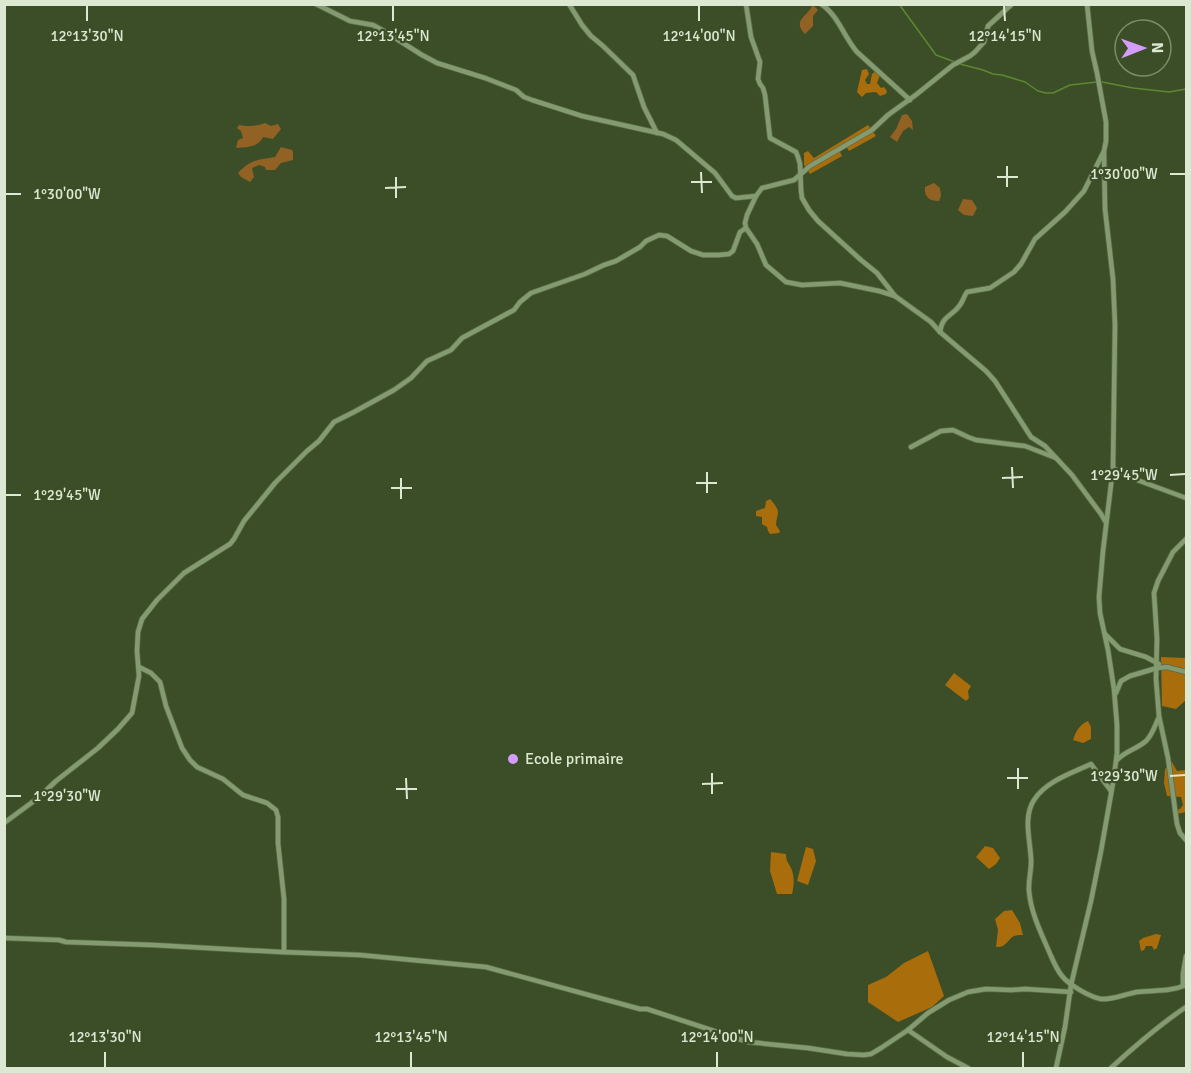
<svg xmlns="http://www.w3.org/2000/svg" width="1191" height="1073" viewBox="0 0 1191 1073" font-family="Signika,sans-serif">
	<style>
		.green { fill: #916223 }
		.forest { fill: #a96d0c }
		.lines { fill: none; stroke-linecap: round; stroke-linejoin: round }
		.stream { stroke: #5f8731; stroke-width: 1.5 }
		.minor-casing { stroke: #5a6a48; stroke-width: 6 }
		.minor { stroke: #849a70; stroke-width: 4.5 }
		.ticks { fill: none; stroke: #dce8d2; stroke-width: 2 }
		.poi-dot { fill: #d49cfb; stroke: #3b4e27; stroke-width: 2 }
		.labels { text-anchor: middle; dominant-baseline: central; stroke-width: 4.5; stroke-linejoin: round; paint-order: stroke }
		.poi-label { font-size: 16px; fill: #dce8d2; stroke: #3b4e27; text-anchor: start }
		.ticks-label { font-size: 15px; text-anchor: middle; fill: #dce8d2; stroke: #3b4e27; stroke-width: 4.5; stroke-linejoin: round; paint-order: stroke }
	</style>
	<rect width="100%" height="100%" fill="#3b4e27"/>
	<g class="green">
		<path d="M 812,6 L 814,6 L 818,10 L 813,16 L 813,26 L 805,34 C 792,20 807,17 812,6 Z"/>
		<path d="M 907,114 L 912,121 L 913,130 L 909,127 L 903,131 L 897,142 L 890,137 L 896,129 L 902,115 Z"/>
		<path d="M 265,123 L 271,126 L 278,124 L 281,129 L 273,139 L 263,137 C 258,148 246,147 236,148 L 238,140 L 243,138 L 241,131 L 237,128 L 239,125 C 248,127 257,126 265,123 Z"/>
		<path d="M 281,147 L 292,150 L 293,152 L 293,160 L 281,163 L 275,170 L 266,170 L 265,167 L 259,165 L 252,168 L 254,177 L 250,182 L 241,177 L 238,173 C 251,159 258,160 275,157 Z"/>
		<path d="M 934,183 L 940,188 L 941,196 L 939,201 C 929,201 924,197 925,187 Z"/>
		<path d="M 963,199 L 972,200 L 977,208 L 973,216 L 964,215 L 958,210 Z"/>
	</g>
	<g class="forest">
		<path d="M 867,69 L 869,74 L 865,80 L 867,84 L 870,84 L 872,74 L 876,71 L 880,75 L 877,83 L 881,88 L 884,87 L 887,91 L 886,94 L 880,96 L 876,92 L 866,93 L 862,97 L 857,92 L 862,70 Z"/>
		<path d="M 868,125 L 876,136 L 849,151 L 846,146 L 839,150 L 842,156 L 810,174 L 804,165 L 804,153 L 808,151 L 814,158 Z"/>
		<path d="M 770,499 C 782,512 777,512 776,525 L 780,531 L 779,533 L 770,534 L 768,531 L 767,527 L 762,524 L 762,517 L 756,516 L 756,511 L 765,508 L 766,501 Z"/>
		<path d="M 1161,657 L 1186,658 L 1186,700 L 1176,709 L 1162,706 Z"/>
		<path d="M 954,673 L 971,686 L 968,691 L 969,698 L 966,701 L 945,685 Z"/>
		<path d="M 1088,721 L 1091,727 L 1091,739 L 1083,743 L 1073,740 C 1076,731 1079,725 1088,721 Z"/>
		<path d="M 1172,762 L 1177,771 L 1186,770 L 1186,812 L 1177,814 L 1176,810 L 1180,809 L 1183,805 L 1181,797 L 1167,796 L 1164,783 L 1165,769 Z"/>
		<path d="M 985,846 L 993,848 L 1000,858 L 996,864 L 989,869 L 976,857 Z"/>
		<path d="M 806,847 L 813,849 L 816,861 L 808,885 L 797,881 Z"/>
		<path d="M 771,852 L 786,854 C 786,861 788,862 791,868 C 795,876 794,887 792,894 L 777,894 L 770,871 Z"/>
		<path d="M 1012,910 L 1020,923 L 1023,935 C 1021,935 1016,935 1014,936 C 1007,940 1006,948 996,947 L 998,930 L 995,919 L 1004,911 Z"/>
		<path d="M 1156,934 L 1161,935 L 1157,948 L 1154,950 L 1152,946 L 1146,946 L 1144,950 L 1141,951 L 1139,941 L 1143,938 Z"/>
		<path d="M 928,951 L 944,996 L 932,1007 L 898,1022 L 868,1002 L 868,985 L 886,977 L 904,963 Z"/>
	</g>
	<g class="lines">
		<g class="stream">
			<path d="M 899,4 L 936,55 L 955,62"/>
			<path d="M 960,64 L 983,70 L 993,74 L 1002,75 L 1025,82 L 1038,91 L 1046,93 L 1053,93 L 1070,85 L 1097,82"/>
			<path d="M 1102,82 L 1133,88 L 1169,92 L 1186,89"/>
		</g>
		<g class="minor-casing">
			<g id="minor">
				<path d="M 316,4 L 350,21 L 373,25 L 384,31 L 422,55 L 437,63 L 485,78 L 516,90 L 524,97 L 532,100 L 582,116 L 663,134 L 676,140 L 715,173 L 732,196 L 736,198 L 756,196"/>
				<path d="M 569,4 L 582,25 L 591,36 L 603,46 L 633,75 L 644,107 L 657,133"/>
				<path d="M 746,4 L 751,37 L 760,62 L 758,79 L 760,84 L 763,88 L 765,95 L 770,138 L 796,152 L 798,157 L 800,164 L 801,190 L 802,198 L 809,210 L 818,221 L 861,260 L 877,273 L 895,296"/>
				<path d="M 821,4 C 838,15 844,37 857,52 L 910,100"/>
				<path d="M 1012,4 L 988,26 L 984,42 L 975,52 L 970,56 L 953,65 L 917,94 L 888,115 L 872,130 L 810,166 L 794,180 L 762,188 L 756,196 L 747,215 L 745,223 L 746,228 L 757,244 L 766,265 L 786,282 L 802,285 L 840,283 L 879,291 L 895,296 L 931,322 L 940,332 L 986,371 L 995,381 L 1031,437 L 1045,446 L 1058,460 L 1072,475 L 1101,514 L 1105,521"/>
				<path d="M 940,332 C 942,315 952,317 960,305 C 963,301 964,296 967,292 L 990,288 L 1014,272 L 1021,264 L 1035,239 L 1065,212 L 1084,191 L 1103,153"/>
				<path d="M 911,447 L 941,431 L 953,430 L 968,437 L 976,440 L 1025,446 L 1056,458"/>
				<path d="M 1113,468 L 1129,477 L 1186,498"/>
				<path d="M 1186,539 L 1173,552 L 1158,581 L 1154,593 L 1157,639 L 1156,679 L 1159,716 L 1168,758 L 1177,824 L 1180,833 L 1186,840"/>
				<path d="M 1105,634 L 1120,649 L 1146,657 L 1159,664"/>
				<path d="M 139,667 L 151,673 L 160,682 L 166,706 L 182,748 L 190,760 L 197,767 L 223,779 L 243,795 L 267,803 L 276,810 L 278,817 L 278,843 L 284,899 L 284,952"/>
				<path d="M 1116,693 L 1121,681 L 1130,676 L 1157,668 L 1167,667 L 1186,672"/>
				<path d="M 1117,760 C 1125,751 1137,749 1146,741 C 1152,735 1155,726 1158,719"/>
				<path d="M 1111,791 L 1091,764 C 1072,773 1046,781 1034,800 C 1023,817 1030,839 1031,859 C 1032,869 1028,880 1029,891 C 1031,914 1042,935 1051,956 C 1054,963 1057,970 1062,976 C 1069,985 1090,997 1101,999 C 1113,1000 1125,994 1137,992 C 1154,990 1170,992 1186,985"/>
				<path d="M 4,823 L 38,798 L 56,781 L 98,748 L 118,729 L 132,713 L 139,676 L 137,651 L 138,632 L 142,619 L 157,600 L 184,573 L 230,544 L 234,539 L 244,521 L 275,483 L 307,451 L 319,441 L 334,422 L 354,412 L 394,390 L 411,378 L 427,361 L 451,350 L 462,338 L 514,310 L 520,302 L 531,293 L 585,274 L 604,265 L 616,261 L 640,247 L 646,241 L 659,235 L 667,236 L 691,251 L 703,255 L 719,255 L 729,254 L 733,251 L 740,232 L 746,228"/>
				<path d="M 4,938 L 59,940 L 66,942 L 153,945 L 281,952 L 360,955 L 486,967 L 640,1009 L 647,1009 L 748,1042 L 808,1048 L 847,1054 L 864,1055 L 871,1054 L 881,1048 L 908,1030 L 928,1013 L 949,1000 L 968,992 L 986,989 L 1011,990 L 1025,989 L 1071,992"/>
				<path d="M 1183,986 L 1183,974 L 1186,956"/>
				<path d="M 908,1030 L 947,1057 L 968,1068"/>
				<path d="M 1056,1068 L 1065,1027 L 1071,985 L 1091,901 L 1101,851 L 1114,777 L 1117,753 L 1117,725 L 1114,689 L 1108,650 L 1100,613 L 1099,597 L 1103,551 L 1113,468 L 1115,325 L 1113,279 L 1105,209 L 1104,151 L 1106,141 L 1106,122 L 1097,73 L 1092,51 L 1087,4"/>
				<path d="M 1111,1068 C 1135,1046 1159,1025 1186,1007"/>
			</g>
		</g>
		<use href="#minor" class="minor"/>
	</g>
	<path class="ticks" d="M 87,6 L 87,21M 393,6 L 393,21M 699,6 L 699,21M 1004,6 L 1005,21M 1007,166 L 1007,187M 701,172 L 702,193M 1170,174 L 1185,174M 396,177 L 396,198M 997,177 L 1018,177M 691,182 L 712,182M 385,188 L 406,187M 6,194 L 21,194M 1012,467 L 1013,488M 707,472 L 707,493M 1170,475 L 1185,474M 401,478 L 401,499M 1002,478 L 1023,477M 696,483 L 717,483M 391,488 L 412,488M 6,495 L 21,495M 1018,768 L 1018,789M 712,773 L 712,794M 1170,776 L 1185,775M 406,778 L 407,799M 1007,778 L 1028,778M 702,784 L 723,783M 396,789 L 417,789M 6,796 L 21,796M 105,1052 L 105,1067M 411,1052 L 411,1067M 717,1052 L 717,1067M 1023,1052 L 1023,1067"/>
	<circle class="poi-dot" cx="513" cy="759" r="6"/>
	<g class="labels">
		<g class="poi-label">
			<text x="525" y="759">Ecole primaire</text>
		</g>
	</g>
	<g class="ticks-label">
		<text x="87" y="41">12°13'30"N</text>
		<text x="393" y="41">12°13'45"N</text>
		<text x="699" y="41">12°14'00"N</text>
		<text x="1005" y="41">12°14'15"N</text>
		<text x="1124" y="179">1°30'00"W</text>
		<text x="67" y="199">1°30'00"W</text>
		<text x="1124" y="480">1°29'45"W</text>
		<text x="67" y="500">1°29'45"W</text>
		<text x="1124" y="781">1°29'30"W</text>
		<text x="67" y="801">1°29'30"W</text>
		<text x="105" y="1042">12°13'30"N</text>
		<text x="411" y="1042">12°13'45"N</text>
		<text x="717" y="1042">12°14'00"N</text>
		<text x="1023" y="1042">12°14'15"N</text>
	</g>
	<rect width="1191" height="1073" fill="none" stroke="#dce8d2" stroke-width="12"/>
	<g transform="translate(1143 48) rotate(89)"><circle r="28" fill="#3b4e27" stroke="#7b8c6b" stroke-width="1.5"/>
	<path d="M0-4.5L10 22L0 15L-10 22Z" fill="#d49cfb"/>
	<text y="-9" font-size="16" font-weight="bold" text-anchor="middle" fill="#dce8d2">N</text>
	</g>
</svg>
